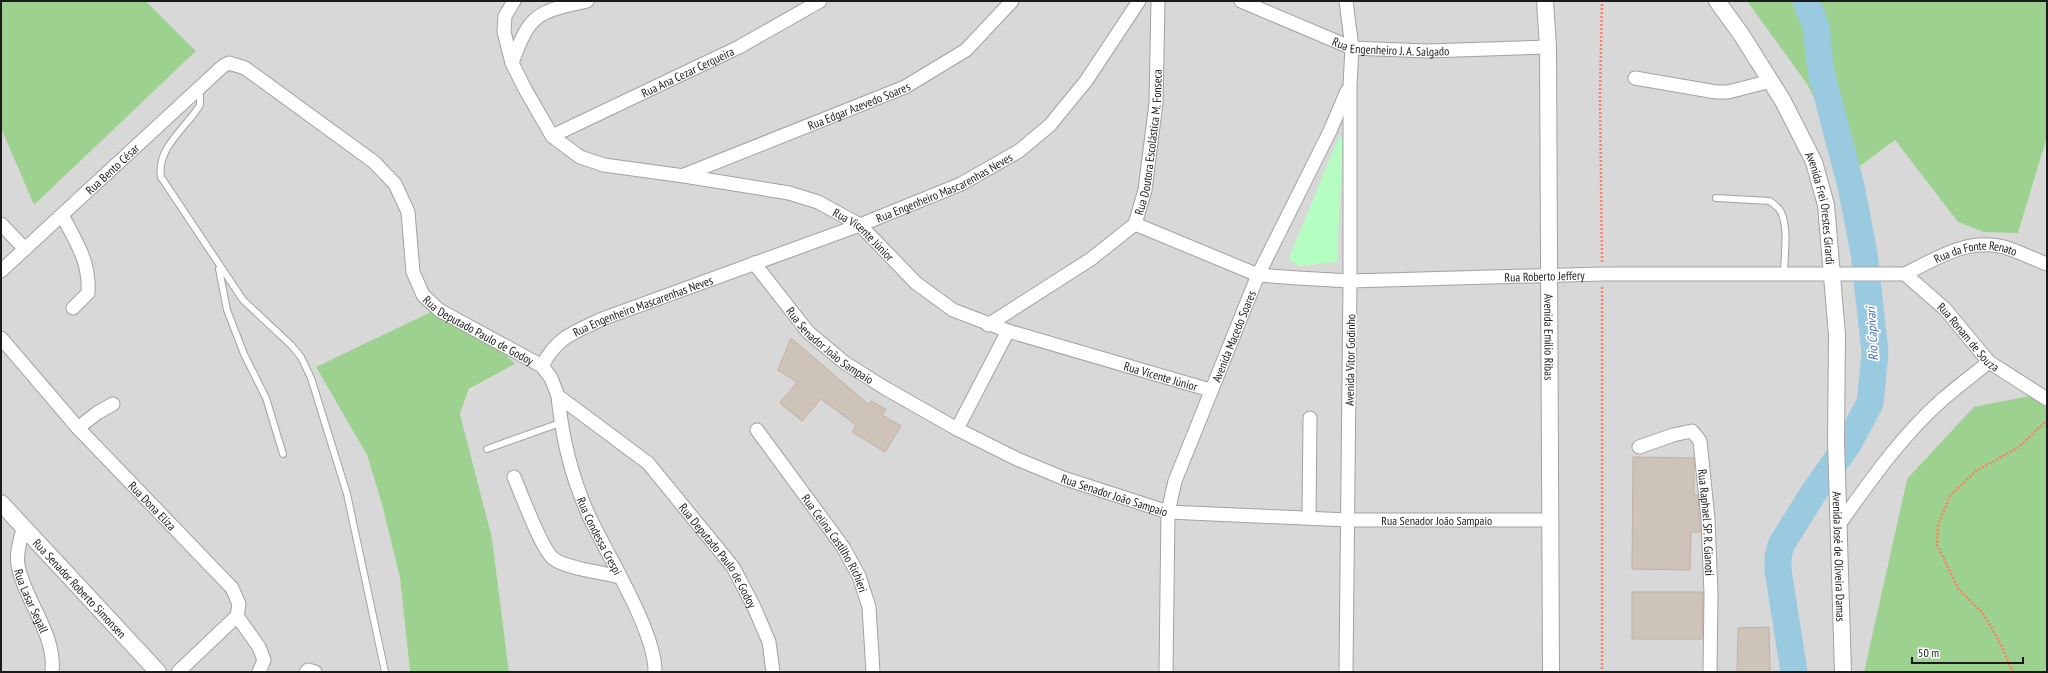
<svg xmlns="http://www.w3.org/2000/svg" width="2048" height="673" viewBox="0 0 2048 673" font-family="'PT Sans Narrow',sans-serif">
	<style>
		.residential { fill: #d9d8d8 }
		.forest { fill: #9dd18f }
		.park { fill: #b5fec2 }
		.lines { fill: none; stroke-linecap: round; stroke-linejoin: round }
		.river { stroke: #9acae0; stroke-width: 27 }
		.building { fill: #cec3b8; stroke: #c1b1a0 }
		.service-casing { stroke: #a2a2a2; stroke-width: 8 }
		.minor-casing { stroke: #a2a2a2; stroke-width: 15 }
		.tertiary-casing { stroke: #a2a2a2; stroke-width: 18 }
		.path { stroke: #ff7e5f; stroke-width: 2.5; stroke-dasharray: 2 2; stroke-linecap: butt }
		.service { stroke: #fff; stroke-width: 6 }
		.minor { stroke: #fff; stroke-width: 13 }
		.tertiary { stroke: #fff; stroke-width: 16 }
		.labels { text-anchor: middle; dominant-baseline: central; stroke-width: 3.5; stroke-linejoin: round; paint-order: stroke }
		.street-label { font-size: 12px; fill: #1b1b1b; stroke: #fff }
		.water-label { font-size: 13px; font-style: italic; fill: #406eb2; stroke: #fff }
	</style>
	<rect width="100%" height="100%" fill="#eeeadf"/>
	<path class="residential" d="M 146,1 L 1747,1 L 1807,84 L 1852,172 L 1895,140 L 1959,222 L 2018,233 L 2047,137 L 2047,391 L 2034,395 L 1907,479 L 1864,672 L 509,672 L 492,538 L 460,414 L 469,390 L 515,364 L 316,367 L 367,455 L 382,504 L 400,578 L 410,672 L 1,672 L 1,128 L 34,205 L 196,51 Z"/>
	<g class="forest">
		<path d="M 1,1 L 146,1 L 196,51 L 34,205 L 1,128 Z"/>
		<path d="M 1747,1 L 2047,1 L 2047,137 L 2018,233 L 1984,232 L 1958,222 L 1895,140 L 1852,172 L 1807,84 Z"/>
		<path d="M 431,312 L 496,346 L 515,364 L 469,389 L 460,414 L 492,538 L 509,672 L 410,672 L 400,578 L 382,504 L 367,455 L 316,367 Z"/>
		<path d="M 2047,391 L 2047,672 L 1864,672 L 1907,479 L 1974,407 L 2034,395 Z"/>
	</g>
	<path class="park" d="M 1341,136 L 1343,141 L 1337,262 L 1298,266 L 1289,258 L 1338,139 Z"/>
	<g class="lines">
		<path class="river" d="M 1794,672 L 1778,570 L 1778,557 L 1781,545 L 1814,492 L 1848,444 L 1870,403 L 1875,352 L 1864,253 L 1851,186 L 1821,72 L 1816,27 L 1806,1"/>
	</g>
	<g class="building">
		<path d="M 791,338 L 869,405 L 871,401 L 886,409 L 882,415 L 901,426 L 885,452 L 852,432 L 856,425 L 821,399 L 802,421 L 780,403 L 797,382 L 778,370 Z"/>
		<path d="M 1633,457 L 1694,458 L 1694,495 L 1698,495 L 1700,532 L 1691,532 L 1690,570 L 1632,569 Z"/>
		<path d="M 1632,592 L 1703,592 L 1702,639 L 1632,639 Z"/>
		<path d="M 1769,627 L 1770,672 L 1737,672 L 1738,628 Z"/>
	</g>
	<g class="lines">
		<g class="service-casing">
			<g id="service">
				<path d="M 197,90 L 200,94 L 200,105 C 187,127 156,148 161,177 L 243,300 L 291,345 L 301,357 L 311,378 L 347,494 L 385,672"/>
				<path d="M 1716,198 L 1770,201 C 1774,204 1779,208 1781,212 C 1789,229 1784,256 1784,274"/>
				<path d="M 219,269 L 227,310 L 244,354 L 266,398 L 283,454"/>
				<path d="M 487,449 L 560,423"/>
			</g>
		</g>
		<g class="minor-casing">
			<g id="minor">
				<path id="s1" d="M 514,1 L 505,16 L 504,32 L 512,63 L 525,89 L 552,136 L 580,157 L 604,165 L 684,176 L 789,193 L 818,202 L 860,225 L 916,283 L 953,310 L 1008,331 L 1210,390"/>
				<path id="s2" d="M 1241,1 L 1352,48 L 1427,51 L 1548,47"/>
				<path d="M 1346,1 L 1352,48 L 1350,85 L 1350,281 L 1346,672"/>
				<path d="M 512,63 C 530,13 537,12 587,1"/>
				<path d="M 1635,78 L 1716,92 L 1728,92 L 1771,81"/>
				<path id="s3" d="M 552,136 L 739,47 L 820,1"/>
				<path id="s4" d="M 684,175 L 905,87 L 966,50 L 1012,1"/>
				<path d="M 62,215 C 76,242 90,261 88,293 L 73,308"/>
				<path d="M 1,224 L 25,249"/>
				<path id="s5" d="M 1135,224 L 1258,275 L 1298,278 L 1350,281 L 1602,274 L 1905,274 L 1945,309 L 1989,362 L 2047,399"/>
				<path id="s6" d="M 754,263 L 808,332 L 845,363 L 885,388 L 957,429 L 1017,459 L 1063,478 L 1168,512 L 1348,520 L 1550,520"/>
				<path id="s7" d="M 1,271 L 223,66 L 229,63 L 245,68 L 374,162 L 395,184 L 408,212 L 413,272 L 423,295 L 439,310 L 542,366 L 551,378 L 558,396 L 648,463 L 733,567 L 754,607 L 769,642 L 773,672"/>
				<path id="s8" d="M 1905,274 C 1937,258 1967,238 2004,247 C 2018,251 2033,259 2047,264"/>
				<path id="s9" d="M 988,325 L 1091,259 L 1135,224 L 1145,190 L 1156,103 L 1158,1"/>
				<path id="s10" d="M 1,338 L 78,428 L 232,588 L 239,604 L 237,616 L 178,672"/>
				<path id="s11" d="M 542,366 C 558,336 573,333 602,319 L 860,225 L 961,184 L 1019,151 L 1050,125 L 1086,81 L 1139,1"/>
				<path id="s12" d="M 558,396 C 562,439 572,479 590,518 C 608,556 656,633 655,672"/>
				<path d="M 78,428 L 97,413 L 113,404"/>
				<path d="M 957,429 L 1008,331"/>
				<path id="s13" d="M 757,430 L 843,547 L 859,576 L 869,607 L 873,672"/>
				<path id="s14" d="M 1639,447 L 1673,435 L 1692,431 L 1700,441 L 1708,519 L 1711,594 L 1710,672"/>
				<path d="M 514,477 C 521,493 542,551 554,559 C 568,569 602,572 619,577"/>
				<path d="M 1309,518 L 1310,418"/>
				<path d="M 1838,526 C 1870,481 1902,435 1943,399 C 1958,386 1974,374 1989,362"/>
				<path id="s15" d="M 23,529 C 20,541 16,553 18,565 C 25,602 56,633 52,672"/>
				<path d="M 237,616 L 259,647 L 264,660 L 259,672"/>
				<path d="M 306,672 L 308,670 L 315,672"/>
				<path id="s16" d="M 1166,672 L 1168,512 L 1175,481 L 1258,275 L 1330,131 L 1347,91"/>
			</g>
		</g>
		<g class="tertiary-casing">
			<g id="tertiary">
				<path id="s17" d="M 1545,1 L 1548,47 L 1551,672"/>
				<path id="s18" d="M 1717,1 L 1741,34 L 1783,101 L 1814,162 L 1826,205 L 1837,335 L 1836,441 L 1843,672"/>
				<path id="s19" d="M 1,503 L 158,672"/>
			</g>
		</g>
		<g class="path">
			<path d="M 1602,262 L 1600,94 L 1602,1"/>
			<path d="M 1602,287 L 1602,672"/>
			<path d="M 2013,672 L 1997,637 L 1982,612 L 1959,590 L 1937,545 L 1938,525 L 1950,496 L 1976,471 L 2019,447 L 2047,420"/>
		</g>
		<use href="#service" class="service"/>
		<use href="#minor" class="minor"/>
		<use href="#tertiary" class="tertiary"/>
	</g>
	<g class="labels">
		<g class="street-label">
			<text stroke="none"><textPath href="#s2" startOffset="159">Rua Engenheiro J. A. Salgado</textPath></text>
			<text stroke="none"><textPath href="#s3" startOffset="150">Rua Ana Cezar Cerqueira</textPath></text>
			<text stroke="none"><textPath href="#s4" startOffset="188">Rua Edgar Azevedo Soares</textPath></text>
			<text stroke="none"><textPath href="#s9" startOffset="262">Rua Doutora Escolástica M. Fonseca</textPath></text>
			<text stroke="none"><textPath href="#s7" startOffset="151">Rua Bento César</textPath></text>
			<text stroke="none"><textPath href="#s11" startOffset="445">Rua Engenheiro Mascarenhas Neves</textPath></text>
			<text stroke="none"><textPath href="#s18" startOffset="235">Avenida Frei Orestes Girardi</textPath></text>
			<text stroke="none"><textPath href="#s1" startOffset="483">Rua Vicente Júnior</textPath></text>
			<text stroke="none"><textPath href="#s8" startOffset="76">Rua da Fonte Renato</textPath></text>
			<text stroke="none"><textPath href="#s5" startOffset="420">Rua Roberto Jeffery</textPath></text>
			<text stroke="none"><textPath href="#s11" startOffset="121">Rua Engenheiro Mascarenhas Neves</textPath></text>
			<text stroke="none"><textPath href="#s7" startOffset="698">Rua Deputado Paulo de Godoy</textPath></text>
			<text stroke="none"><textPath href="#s16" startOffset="348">Avenida Macedo Soares</textPath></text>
			<text stroke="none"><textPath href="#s17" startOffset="336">Avenida Emílio Ribas</textPath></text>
			<text stroke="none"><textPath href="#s5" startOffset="870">Rua Ronam de Souza</textPath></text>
			<text stroke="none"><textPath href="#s6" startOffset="113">Rua Senador João Sampaio</textPath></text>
			<text transform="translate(1350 360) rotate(-89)">Avenida Vitor Godinho</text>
			<text stroke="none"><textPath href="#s1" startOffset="819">Rua Vicente Júnior</textPath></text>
			<text stroke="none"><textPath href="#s6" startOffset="437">Rua Senador João Sampaio</textPath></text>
			<text stroke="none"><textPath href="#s10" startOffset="226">Rua Dona Eliza</textPath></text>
			<text stroke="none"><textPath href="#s6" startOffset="762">Rua Senador João Sampaio</textPath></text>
			<text stroke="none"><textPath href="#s14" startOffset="150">Rua Raphael SP. R. Gianoti</textPath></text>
			<text stroke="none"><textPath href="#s12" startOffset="147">Rua Condessa Crespi</textPath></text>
			<text stroke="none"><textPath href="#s13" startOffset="138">Rua Celina Castilho Richieri</textPath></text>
			<text stroke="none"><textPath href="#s7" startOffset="1034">Rua Deputado Paulo de Godoy</textPath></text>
			<text stroke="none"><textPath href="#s18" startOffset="585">Avenida José de Oliveira Damas</textPath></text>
			<text stroke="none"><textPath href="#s19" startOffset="116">Rua Senador Roberto Simonsen</textPath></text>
			<text stroke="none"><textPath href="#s15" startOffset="75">Rua Lasar Segall</textPath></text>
		</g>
		<g class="water-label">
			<text transform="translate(1872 334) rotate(-93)">Rio Capivari</text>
		</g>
	</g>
	<rect width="2048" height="673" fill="none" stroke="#1b1b1b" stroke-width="4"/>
	<path d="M1912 657v6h111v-6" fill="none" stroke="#1b1b1b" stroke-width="2"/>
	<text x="1918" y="657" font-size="12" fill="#1b1b1b" stroke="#ffffff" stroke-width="3" paint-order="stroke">50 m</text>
</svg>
